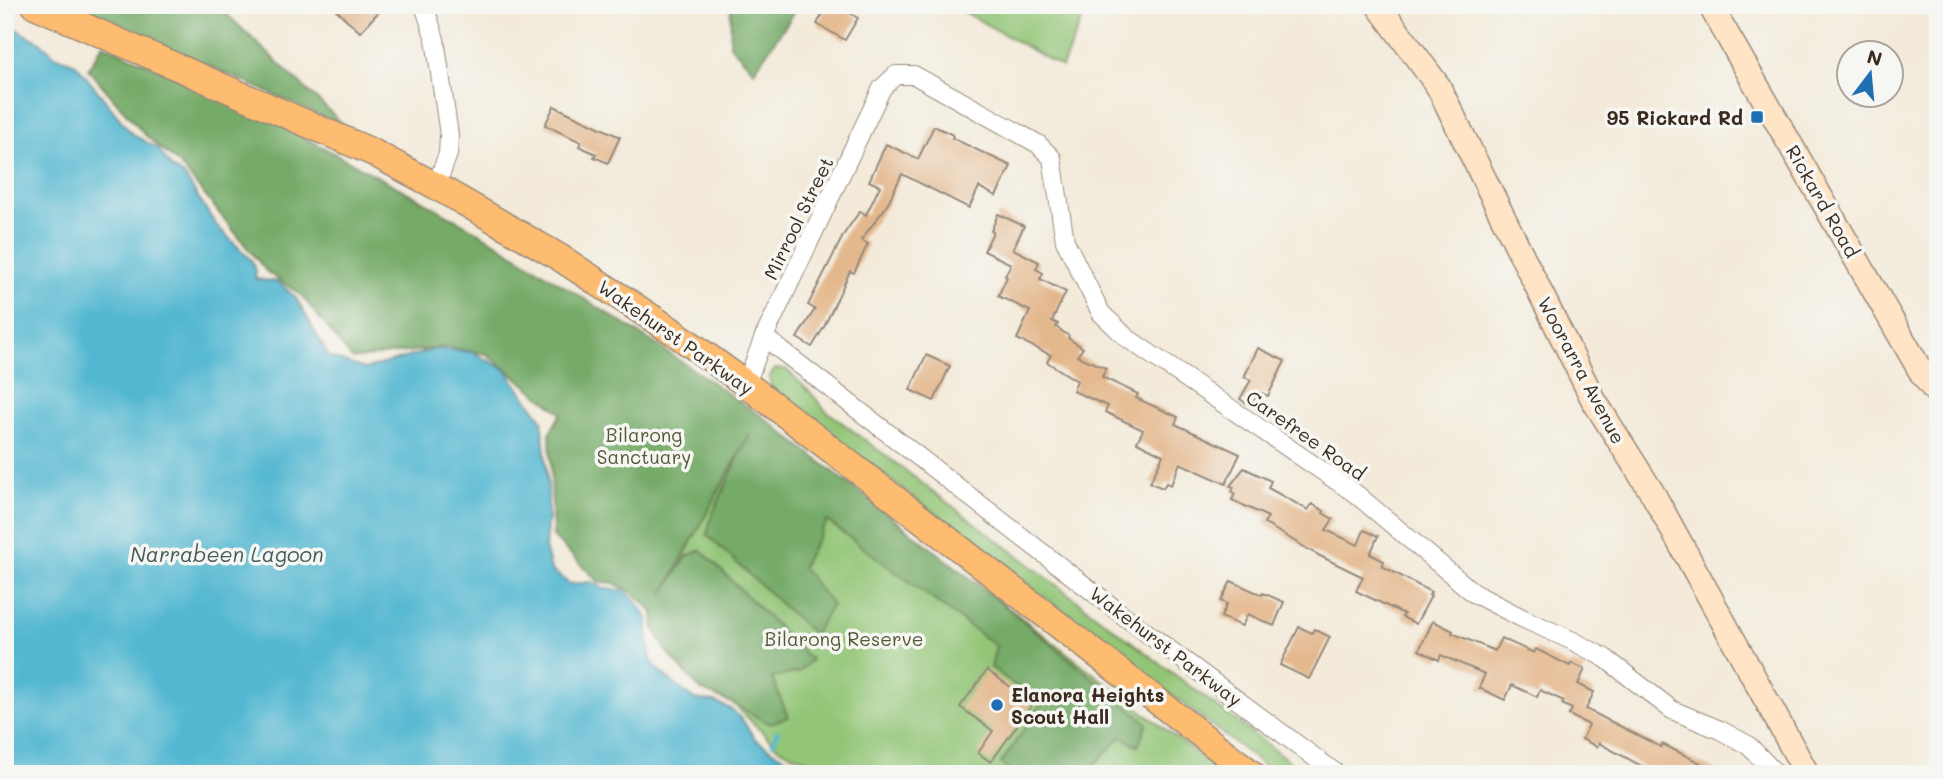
<svg xmlns="http://www.w3.org/2000/svg" width="1943" height="779" viewBox="0 0 1943 779" font-family="Mali,sans-serif">
	<style>
		.green { fill: #92c576; stroke: #66784a; stroke-width: 2 }
		.forest { fill: #75aa67; stroke: #586a42; stroke-width: 2 }
		.water { fill: #53b7d1; stroke: #477078; stroke-width: 2 }
		.lines { fill: none; stroke-linecap: round; stroke-linejoin: round }
		.stream { stroke: #53b7d1; stroke-width: 5 }
		.building { fill: #e4b88d }
		.street-casing { stroke: #978a7c; stroke-width: 20 }
		.secondary-casing { stroke: #978a7c; stroke-width: 27 }
		.primary-casing { stroke: #978a7c; stroke-width: 29 }
		.street { stroke: #fff; stroke-width: 18 }
		.secondary { stroke: #ffe4c6; stroke-width: 24 }
		.primary { stroke: #febc70; stroke-width: 26 }
		.poi-dot { fill: #1f6fb2; stroke: #f6f6f2; stroke-width: 2.5 }
		.labels { text-anchor: middle; dominant-baseline: central; stroke-width: 7; stroke-linejoin: round; paint-order: stroke }
		.poi-label { font-size: 19px; font-weight: bold; fill: #3b2a1e; stroke: #f6f6f2; text-anchor: end }
		.street-label { font-size: 19px; fill: #3b2a1e; stroke: #f6f6f2 }
		.park-label { font-size: 19px; fill: #555838; stroke: #f6f6f2 }
		.water-label { font-size: 21px; font-style: italic; fill: #435b5d; stroke: #f6f6f2 }
	</style>
	<rect width="100%" height="100%" fill="#f6f6f2"/>
	<filter id="ink" filterUnits="userSpaceOnUse"><feTurbulence type="fractalNoise" baseFrequency=".0143" numOctaves="2"/><feDisplacementMap in="SourceGraphic" scale="14" xChannelSelector="R" yChannelSelector="G"/><feConvolveMatrix kernelMatrix="1 2 1 2 8 2 1 2 1" color-interpolation-filters="sRGB"/></filter>
	<filter id="wash" filterUnits="userSpaceOnUse"><feTurbulence type="fractalNoise" baseFrequency=".00686" numOctaves="4" result="noise"/><feDisplacementMap in="SourceGraphic" scale="28" xChannelSelector="R" yChannelSelector="G"/><feGaussianBlur stdDeviation="1.57" result="paint"/><feColorMatrix in="noise" values="0 0 0 0 0 0 0 0 0 0 0 0 0 0 0 0 0 1.4 0 .05"/><feComposite in="paint" operator="in"/></filter>
	<g filter="url(#wash)">
		<rect width="100%" height="100%" fill="#f3ead9"/>
		<g class="green">
			<path d="M 952,5 L 1088,5 L 1062,67 Z"/>
			<path d="M 775,369 L 786,369 L 812,394 L 824,409 L 1306,774 L 1275,774 L 772,389 L 769,378 Z"/>
			<path d="M 760,415 L 1223,774 L 839,774 L 778,748 L 734,704 L 701,690 L 666,651 L 654,628 L 653,613 Z"/>
		</g>
		<g class="forest">
			<path d="M 72,5 L 200,5 L 220,8 L 346,127 Z"/>
			<path d="M 731,5 L 795,5 L 794,13 L 754,71 L 730,45 Z"/>
			<path d="M 103,44 L 272,120 L 423,201 L 495,242 L 654,343 L 760,415 L 1014,613 L 1147,723 L 1138,746 L 1121,737 L 1085,774 L 1012,774 L 1001,763 L 1041,705 L 991,667 L 996,646 L 827,521 L 802,567 L 832,605 L 814,635 L 707,535 L 712,515 L 750,433 L 663,594 L 687,556 L 701,550 L 811,660 L 799,672 L 772,678 L 788,717 L 769,724 L 734,704 L 701,690 L 666,651 L 654,628 L 653,612 L 635,594 L 614,583 L 599,582 L 553,537 L 550,433 L 561,413 L 487,354 L 446,347 L 352,359 L 301,295 L 267,272 L 181,166 L 143,133 L 88,69 Z"/>
		</g>
		<path class="water" d="M 5,22 L 26,35 L 39,41 L 55,56 L 76,64 L 132,134 L 157,148 L 171,167 L 185,177 L 216,225 L 252,261 L 256,271 L 255,279 L 278,282 L 296,298 L 329,357 L 365,369 L 436,349 L 472,352 L 505,369 L 542,419 L 548,487 L 548,515 L 545,547 L 551,570 L 570,584 L 592,582 L 604,589 L 622,590 L 633,597 L 648,618 L 648,642 L 651,660 L 658,670 L 677,686 L 694,699 L 715,702 L 729,708 L 741,718 L 755,739 L 776,753 L 795,762 L 824,768 L 837,774 L 5,774 Z"/>
		<g class="lines">
			<path class="stream" d="M 773,743 L 777,732"/>
		</g>
		<g id="blocks">
			<g class="building">
				<path d="M 331,5 L 385,5 L 360,32 Z"/>
				<path d="M 828,5 L 836,5 L 858,18 L 845,40 L 817,24 Z"/>
				<path d="M 554,106 L 620,137 L 608,163 L 594,157 L 596,154 L 579,146 L 581,142 L 545,125 Z"/>
				<path d="M 934,126 L 953,135 L 952,138 L 1011,166 L 996,196 L 979,187 L 969,208 L 902,174 L 886,207 L 861,240 L 868,244 L 854,273 L 850,271 L 824,327 L 812,347 L 797,338 L 815,309 L 808,305 L 844,234 L 860,211 L 866,215 L 880,186 L 869,181 L 886,144 L 918,159 Z"/>
				<path d="M 998,214 L 1024,226 L 1013,249 L 1039,262 L 1036,269 L 1043,273 L 1040,279 L 1066,292 L 1052,321 L 1058,324 L 1056,327 L 1069,336 L 1068,338 L 1083,348 L 1077,356 L 1106,368 L 1102,377 L 1138,394 L 1136,398 L 1178,417 L 1175,424 L 1240,454 L 1226,484 L 1180,463 L 1171,485 L 1166,483 L 1163,488 L 1150,483 L 1163,455 L 1137,442 L 1143,430 L 1105,412 L 1108,406 L 1073,391 L 1077,381 L 1047,362 L 1051,355 L 1017,339 L 1030,311 L 998,296 L 1007,277 L 1005,276 L 1011,264 L 984,251 L 993,232 L 991,231 Z"/>
				<path d="M 1258,348 L 1285,361 L 1268,396 L 1259,392 L 1251,406 L 1240,399 L 1251,380 L 1244,377 Z"/>
				<path d="M 926,355 L 950,366 L 934,401 L 910,390 Z"/>
				<path d="M 1244,468 L 1271,481 L 1268,488 L 1308,510 L 1312,504 L 1324,511 L 1323,513 L 1333,519 L 1326,530 L 1358,545 L 1364,530 L 1378,536 L 1370,554 L 1384,561 L 1382,566 L 1431,592 L 1429,595 L 1431,596 L 1416,624 L 1402,617 L 1404,614 L 1356,591 L 1363,577 L 1318,555 L 1264,523 L 1268,517 L 1232,500 L 1235,493 L 1232,492 L 1234,487 L 1230,486 Z"/>
				<path d="M 1231,581 L 1262,595 L 1263,593 L 1284,602 L 1274,626 L 1248,614 L 1242,626 L 1221,617 L 1227,604 L 1221,601 Z"/>
				<path d="M 1433,621 L 1453,631 L 1452,633 L 1495,651 L 1501,638 L 1534,653 L 1536,649 L 1570,666 L 1571,663 L 1585,669 L 1578,684 L 1594,692 L 1586,709 L 1661,747 L 1662,744 L 1723,774 L 1648,774 L 1649,770 L 1599,743 L 1597,747 L 1582,739 L 1589,725 L 1569,715 L 1572,709 L 1562,704 L 1564,701 L 1540,690 L 1537,697 L 1512,685 L 1505,700 L 1479,688 L 1485,674 L 1441,655 L 1439,660 L 1419,650 Z"/>
				<path d="M 1299,627 L 1312,633 L 1314,629 L 1330,637 L 1309,679 L 1280,665 Z"/>
				<path d="M 987,670 L 1033,703 L 991,762 L 978,753 L 993,731 L 960,707 Z"/>
			</g>
		</g>
	</g>
	<g filter="url(#ink)">
		<use href="#blocks" fill-opacity="0" stroke="#978a7c" stroke-width="2"/>
		<g class="lines">
			<g class="street-casing">
				<g id="street">
					<path d="M 424,5 L 435,39 L 449,135 L 448,154 L 436,186"/>
					<path d="M 764,337 L 1124,616 L 1337,774"/>
					<path d="M 746,384 L 764,337 L 882,88 L 896,75 L 914,75 L 1038,144 L 1052,158 L 1065,241 L 1101,313 L 1127,338 L 1356,494 L 1475,594 L 1524,619 L 1573,641 L 1605,658 L 1672,710 L 1720,730 L 1748,745 L 1776,774"/>
				</g>
			</g>
			<g class="secondary-casing">
				<g id="secondary">
					<path d="M 1378,5 L 1438,86 L 1593,399 L 1653,494 L 1807,774"/>
					<path d="M 1710,5 L 1923,375 L 1938,394"/>
				</g>
			</g>
			<g class="primary-casing">
				<path id="primary" d="M 35,5 L 372,152 L 436,186 L 559,257 L 672,331 L 746,384 L 1252,774"/>
			</g>
			<use href="#street" class="street"/>
			<use href="#secondary" class="secondary"/>
			<use href="#primary" class="primary"/>
		</g>
	</g>
	<g class="poi-dot">
		<rect x="1750" y="110" width="14" height="14" rx="3.5"/>
		<circle cx="997" cy="705" r="7"/>
	</g>
	<g class="labels">
		<g class="poi-label">
			<text x="1743" y="117">95 Rickard Rd</text>
			<text x="1011" y="694" text-anchor="start">Elanora Heights<tspan x="1011" dy="22">Scout Hall</tspan></text>
		</g>
		<g class="street-label">
			<text transform="translate(1823 201) rotate(60)">Rickard Road</text>
			<text transform="translate(798 218) rotate(-64)">Mirrool Street</text>
			<text transform="translate(676 337) rotate(35)">Wakehurst Parkway</text>
			<text transform="translate(1582 370) rotate(62)">Woorarra Avenue</text>
			<text transform="translate(1306 435) rotate(35)">Carefree Road</text>
			<text transform="translate(1166 646) rotate(37)">Wakehurst Parkway</text>
		</g>
		<g class="park-label">
			<text x="644" y="434">Bilarong<tspan x="644" dy="22">Sanctuary</tspan></text>
			<text x="844" y="638">Bilarong Reserve</text>
		</g>
		<g class="water-label">
			<text x="227" y="553">Narrabeen Lagoon</text>
		</g>
	</g>
	<rect width="1943" height="779" fill="none" stroke="#f6f6f2" stroke-width="28"/>
	<g transform="translate(1870 74) rotate(16)"><circle r="33" fill="#f6f6f2" stroke="#aba49d" stroke-width="2"/>
	<path d="M0-5L12 26L0 18L-12 26Z" fill="#1f6fb2"/>
	<text y="-10" font-size="19" font-weight="bold" text-anchor="middle" fill="#3b2a1e">N</text>
	</g>
</svg>
